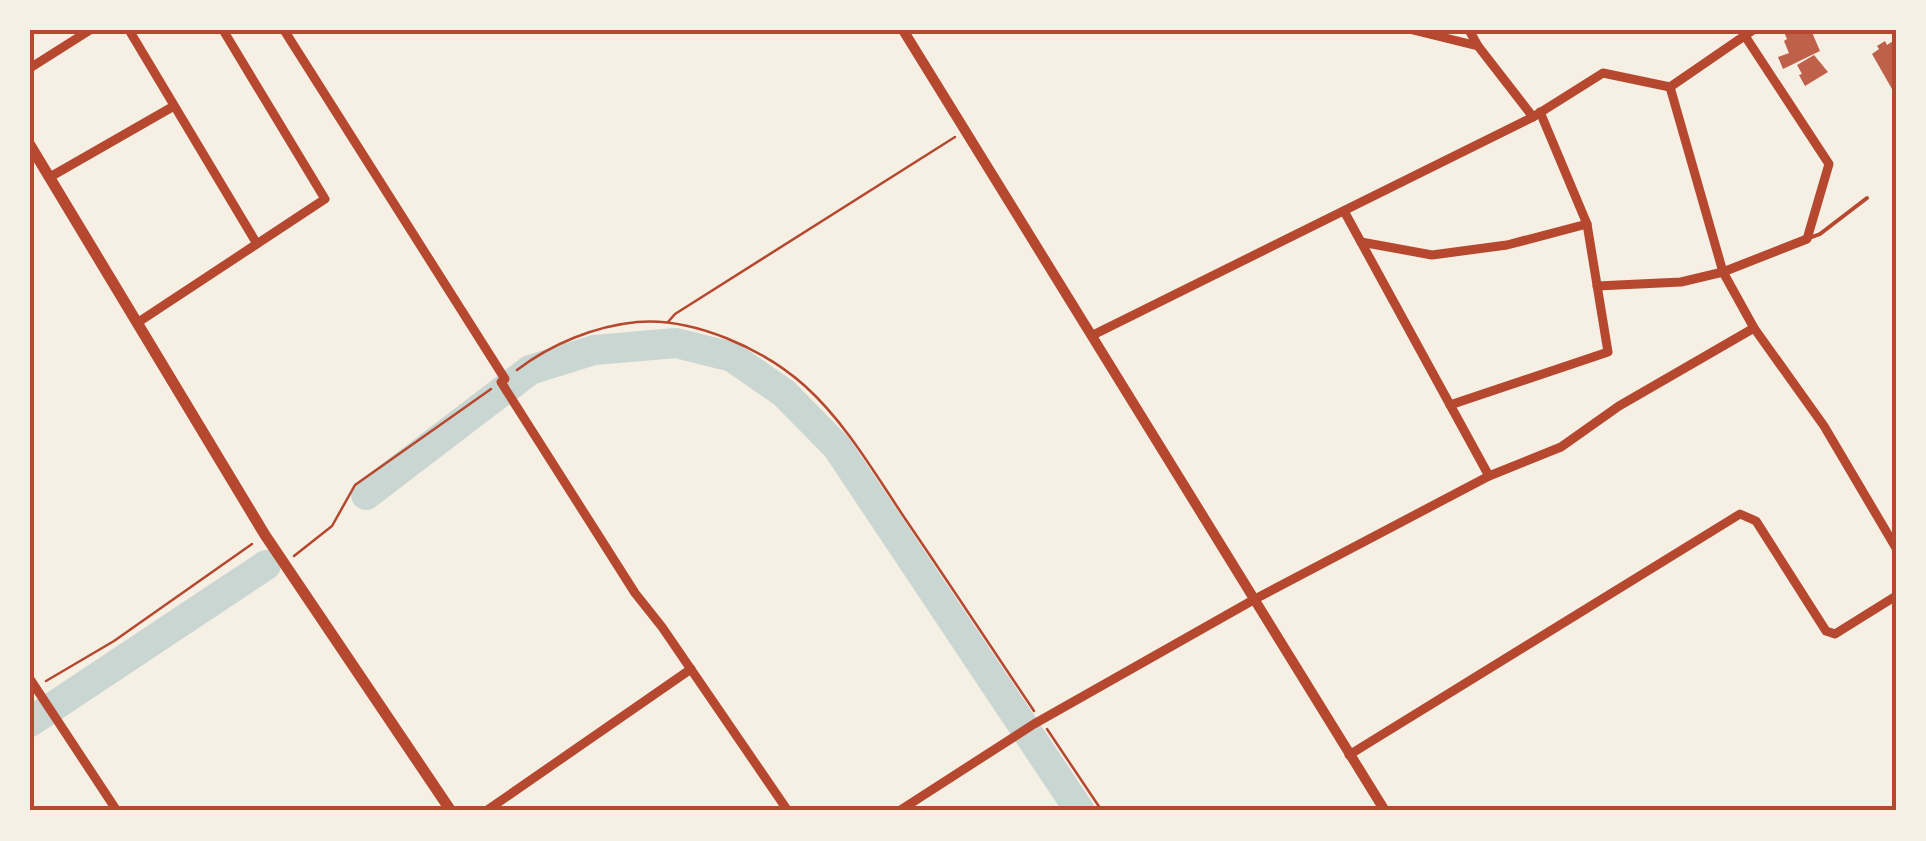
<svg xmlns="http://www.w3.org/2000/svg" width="1926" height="841" viewBox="0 0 1926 841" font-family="Jost,sans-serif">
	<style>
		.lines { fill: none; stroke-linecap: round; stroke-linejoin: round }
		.river { stroke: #c9d6d2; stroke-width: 30 }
		.building { fill: #bf614a }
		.path { stroke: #b5482f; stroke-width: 2.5 }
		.service { stroke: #b5482f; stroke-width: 4 }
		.minor { stroke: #b5482f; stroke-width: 9 }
		.tertiary { stroke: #b5482f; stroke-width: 10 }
		.secondary { stroke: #b5482f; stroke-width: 11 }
		.neatline { fill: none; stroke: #b5482f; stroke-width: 4 }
	</style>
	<rect width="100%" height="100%" fill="#f6efe4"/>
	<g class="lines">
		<g class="river">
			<path d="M 366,495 L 530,370 L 594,350 L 676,343 L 732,357 L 784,393 L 837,447 L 1080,811"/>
			<path d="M 30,722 L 266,565"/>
		</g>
	</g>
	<g class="building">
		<path d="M 1783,30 L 1811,30 L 1820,51 L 1783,69 L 1778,57 L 1789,53 L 1784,41 L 1787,39 Z"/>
		<path d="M 1885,41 L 1887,45 L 1893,41 L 1896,46 L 1896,87 L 1892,89 L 1872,54 L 1879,49 L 1877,46 Z"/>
		<path d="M 1814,55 L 1828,72 L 1805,86 L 1799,75 L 1802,74 L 1797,65 Z"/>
	</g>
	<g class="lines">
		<g class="path">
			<path d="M 668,322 L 675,314 L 955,137"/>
			<path d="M 517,370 C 551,344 595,326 637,322 C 693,317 764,349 805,386 C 846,423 875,474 906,520 C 949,583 991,647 1034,711"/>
			<path d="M 294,556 L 332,526 L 355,485 L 491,389"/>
			<path d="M 46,681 L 114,641 L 252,544"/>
			<path d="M 1047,729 L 1102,811"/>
		</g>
		<path class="service" d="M 1812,237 L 1820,234 L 1867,198"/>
		<g class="minor">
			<path d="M 129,30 L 257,244"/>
			<path d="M 284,30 L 505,379"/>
			<path d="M 1413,30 L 1478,46"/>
			<path d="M 1469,30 L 1478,46 L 1533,117 L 1603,73 L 1670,87"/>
			<path d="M 1753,30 L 1670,87 L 1723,272 L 1754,328"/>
			<path d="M 30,68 L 90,30"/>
			<path d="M 50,177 L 174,106"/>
			<path d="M 1344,211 L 1489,476"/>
			<path d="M 1361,242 L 1432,255 L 1507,245 L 1587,224"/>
			<path d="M 1597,286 L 1681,282 L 1723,272 L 1807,239 L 1829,164 L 1745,36"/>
			<path d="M 137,323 L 325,199 L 223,30"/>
			<path d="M 1093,335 L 1533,117"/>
			<path d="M 501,382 L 635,593 L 662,627 L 788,811"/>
			<path d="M 1450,405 L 1608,352 L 1587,224 L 1540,112"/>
			<path d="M 30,679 L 117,811"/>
			<path d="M 1349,755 L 1740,514 L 1756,521 L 1826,631 L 1835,634 L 1896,596"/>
			<path d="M 486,811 L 691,669"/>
			<path d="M 899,811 L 1034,724 L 1255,599 L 1489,476 L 1561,447 L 1619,406 L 1754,328 L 1824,426 L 1896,548"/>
		</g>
		<path class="tertiary" d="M 903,30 L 1385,811"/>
		<path class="secondary" d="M 30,145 L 265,535 L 451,811"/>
	</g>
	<rect width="1926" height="841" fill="none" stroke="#f6efe4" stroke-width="65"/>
	<rect x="32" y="32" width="1862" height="776" class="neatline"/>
</svg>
